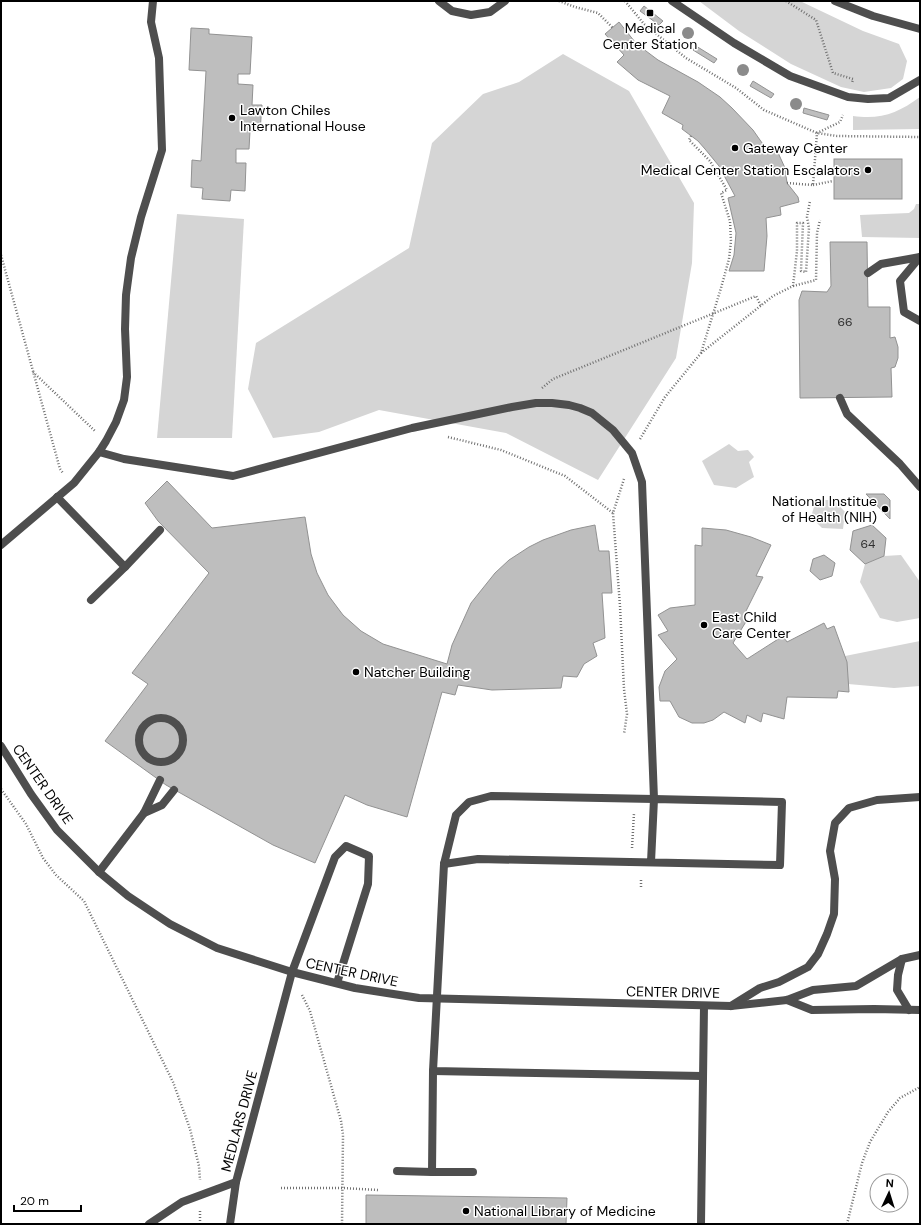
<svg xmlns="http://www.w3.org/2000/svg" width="921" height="1225" viewBox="0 0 921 1225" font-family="'DM Sans',sans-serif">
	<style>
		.green { fill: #d5d5d5 }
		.building { fill: #bebebe; stroke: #929292 }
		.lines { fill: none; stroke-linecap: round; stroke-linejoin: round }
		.path { stroke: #707070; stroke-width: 2.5; stroke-dasharray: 1 2; stroke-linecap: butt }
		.lane { stroke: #4e4e4e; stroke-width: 8 }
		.street { stroke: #4e4e4e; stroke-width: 8 }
		.tree { fill: #8b8b8b }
		.poi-dot { fill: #000; stroke: #fff; stroke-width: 1.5 }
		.labels { text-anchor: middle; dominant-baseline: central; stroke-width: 3; stroke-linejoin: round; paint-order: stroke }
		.number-label { font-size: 12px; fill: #303030 }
		.poi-label { font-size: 14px; fill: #000; stroke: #fff; text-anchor: start }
		.street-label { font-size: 14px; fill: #000; stroke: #fff }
	</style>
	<rect width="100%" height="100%" fill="#fff"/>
	<g class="green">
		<path d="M 699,1 L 800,1 L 863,31 L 899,44 L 907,61 L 903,79 L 891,88 L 864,92 L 841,87 L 791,64 L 739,31 Z"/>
		<path d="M 563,54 L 629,91 L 694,203 L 692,263 L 676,358 L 598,480 L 506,433 L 379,410 L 319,432 L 273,438 L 248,389 L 256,343 L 409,248 L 432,143 L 483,94 L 519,82 Z"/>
		<path d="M 920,97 L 920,129 L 853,130 L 853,116 C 881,120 898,113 920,97 Z"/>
		<path d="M 916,204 L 920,204 L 920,238 L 862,237 L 860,215 L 909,213 L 914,209 Z"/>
		<path d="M 177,214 L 244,219 L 232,438 L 157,438 Z"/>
		<path d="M 729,444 L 738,451 L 748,450 L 754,457 L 749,462 L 754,477 L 736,488 L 714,485 L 702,461 Z"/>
		<path d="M 816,500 L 834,500 L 845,512 L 843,529 L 822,528 L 811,517 Z"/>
		<path d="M 901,555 L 920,582 L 920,618 L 897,622 L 880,618 L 860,582 L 865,564 L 884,556 Z"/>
		<path d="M 920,641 L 920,686 L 894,688 L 848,684 L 845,656 Z"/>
	</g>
	<g class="building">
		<path d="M 644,6 L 663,21 L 659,25 L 640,11 Z"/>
		<path d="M 619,22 L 635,42 L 646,51 L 658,60 L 698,82 L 720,97 L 732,108 L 753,130 L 767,150 L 775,146 L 785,168 L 787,183 L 798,197 L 799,202 L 780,207 L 781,215 L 766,218 L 767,236 L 764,271 L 729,271 L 734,255 L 736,233 L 728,198 L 735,196 L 719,166 L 705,149 L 698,141 L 682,129 L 683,125 L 662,113 L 670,96 L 638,80 L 617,62 L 624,55 L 605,34 Z"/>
		<path d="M 191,28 L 209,29 L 209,34 L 252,37 L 250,74 L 238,74 L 238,84 L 253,85 L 252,105 L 262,105 L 260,131 L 250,131 L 249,149 L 236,149 L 236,163 L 246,163 L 245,191 L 231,190 L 230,201 L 202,199 L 203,188 L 191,187 L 192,160 L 201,161 L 206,71 L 189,70 Z"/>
		<path d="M 696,46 L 717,59 L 714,63 L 693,50 Z"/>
		<path d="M 753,81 L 774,94 L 771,98 L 750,86 Z"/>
		<path d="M 804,108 L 829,115 L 827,120 L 803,113 Z"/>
		<rect x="834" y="159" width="68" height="40"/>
		<path d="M 830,242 L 867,242 L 868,307 L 890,307 L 890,338 L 895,337 L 898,347 L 898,358 L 895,367 L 891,368 L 892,397 L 800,398 L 799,300 L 802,291 L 827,292 L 831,286 Z"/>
		<path d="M 167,481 L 212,528 L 305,517 L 311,554 L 317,573 L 328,595 L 343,615 L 361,631 L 383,644 L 447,664 L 452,645 L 471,603 L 495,573 L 509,560 L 529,547 L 543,540 L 571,530 L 595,525 L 599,551 L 609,551 L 612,593 L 602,593 L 605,638 L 593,643 L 597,656 L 584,664 L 577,677 L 563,676 L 561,688 L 492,690 L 458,685 L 455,695 L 442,692 L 407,817 L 367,805 L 345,795 L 315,863 L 273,845 L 166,785 L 105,741 L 148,684 L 132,673 L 209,573 L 158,521 L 145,503 Z"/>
		<path d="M 866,494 L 884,494 L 890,500 L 890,519 Z"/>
		<path d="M 872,525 L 886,538 L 884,556 L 865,564 L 850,550 L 853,531 Z"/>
		<path d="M 702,528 L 726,530 L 751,537 L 771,545 L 756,576 L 763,577 L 743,617 L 747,620 L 733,643 L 747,659 L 783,636 L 787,642 L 824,623 L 827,629 L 834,626 L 847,662 L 849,692 L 838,691 L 837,698 L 787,697 L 784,719 L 763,713 L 761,722 L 747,715 L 745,723 L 724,712 L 713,720 L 704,723 L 692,723 L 679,717 L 670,701 L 660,701 L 659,687 L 665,671 L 677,659 L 658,635 L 668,631 L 658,615 L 670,608 L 695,605 L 695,545 L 702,546 Z"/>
		<path d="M 824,555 L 835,563 L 832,576 L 820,580 L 810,571 L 813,559 Z"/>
		<path d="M 366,1195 L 567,1198 L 566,1224 L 366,1224 Z"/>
	</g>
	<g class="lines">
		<g class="path">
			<path d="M 559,1 L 575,7 L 598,13 L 613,28"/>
			<path d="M 625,1 L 644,24 L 686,58 L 736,88 L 764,110 L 817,133 L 837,136 L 920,137"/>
			<path d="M 786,1 L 816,20 L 833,73 L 853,79 L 852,83"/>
			<path d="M 787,183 L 813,185 L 817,133 L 840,122 L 843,115"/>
			<path d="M 813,185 L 833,181"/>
			<path d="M 1,255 L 60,469 L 63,473"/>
			<path d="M 793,286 L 816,280 L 817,233 L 820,220"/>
			<path d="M 701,353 L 773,296 L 793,286 L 797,251 L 797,223 L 803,223 L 801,271 L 806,272 L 809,228 L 807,217 L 810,201"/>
			<path d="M 33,372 L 95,431"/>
			<path d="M 542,388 L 553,379 L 756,296 L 761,306"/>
			<path d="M 448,437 L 501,450 L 565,476 L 613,513"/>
			<path d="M 640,439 L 665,397 L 701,353 L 721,288 L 729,259 L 731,241 L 730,221 L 721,193 L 727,190 L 710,161 L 689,140 L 691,136"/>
			<path d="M 624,479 L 613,513 L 620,606 L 624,689 L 627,714 L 624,734"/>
			<path d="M 1,789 L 26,824 L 43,858 L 56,875 L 84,901 L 173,1082 L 190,1129 L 199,1166 L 200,1180"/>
			<path d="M 632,848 L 634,813"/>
			<path d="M 641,887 L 641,878"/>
			<path d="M 302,995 L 310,1011 L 341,1121 L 343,1135 L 342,1224"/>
			<path d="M 281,1188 L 343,1188 L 378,1190"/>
			<path d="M 200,1224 L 200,1211"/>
			<path d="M 847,1224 L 862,1163 L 870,1142 L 888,1112 L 900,1098 L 920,1087"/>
		</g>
		<g class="lane">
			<path d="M 439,1 L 452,11 L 471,15 L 490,12 L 505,1"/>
			<path d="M 672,1 L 734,43 L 790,76 L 848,97 L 868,99 L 889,98 L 920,80"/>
			<path d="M 920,257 L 900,281 L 904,312 L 920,321"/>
			<path d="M 868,273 L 881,264 L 920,257"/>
			<path d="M 840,398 L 847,414 L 900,464 L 920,487"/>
			<path d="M 99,452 L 124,459 L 233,476 L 412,428 L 512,407 L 536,403 L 552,403 L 569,405 L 580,408 L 592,413 L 613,430 L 632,453 L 642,482 L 654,799 L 491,796 L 469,802 L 456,815 L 444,864 L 433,1071 L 702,1076"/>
			<path d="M 57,497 L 125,567 L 91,600"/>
			<path d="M 1,545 L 74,483 L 99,452 L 106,441 L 116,422 L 124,400 L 127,377 L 125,329 L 126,295 L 131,258 L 141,217 L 162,150 L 159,58 L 151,22 L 153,1"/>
			<path d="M 125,567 L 160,530"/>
			<circle cx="161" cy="740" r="22"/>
			<path d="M 144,813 L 162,805 L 174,790"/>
			<path d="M 444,864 L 478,859 L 780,865 L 782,802 L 654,799 L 651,862"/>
			<path d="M 99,872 L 144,813 L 160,780"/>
			<path d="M 292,972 L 335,857 L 346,846 L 369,856 L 368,884 L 337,983"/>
			<path d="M 731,1006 L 760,988 L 779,982 L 808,967 L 818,954 L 827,934 L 834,914 L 835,879 L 830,851 L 835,823 L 849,808 L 877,800 L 920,797"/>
			<path d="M 433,1071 L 432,1172 L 473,1172"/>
			<path d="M 397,1171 L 432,1172"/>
			<path d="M 230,1224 L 236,1182"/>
			<path d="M 701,1224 L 704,1006"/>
		</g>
		<g class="street">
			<path d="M 835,1 L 873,16 L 920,29"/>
			<path d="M 1,746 L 31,794 L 57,830 L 99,872 L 128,896 L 170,924 L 217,948 L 292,972 L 355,988 L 419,998 L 731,1006 L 787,1000 L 813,990 L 856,986 L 902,959 L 920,955"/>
			<path d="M 902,959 L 898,975 L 897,990 L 909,1010"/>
			<path d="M 787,1000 L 812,1010 L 874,1009 L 920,1010"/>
			<path d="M 149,1224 L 182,1202 L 236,1182 L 292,972"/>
		</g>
	</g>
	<g class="tree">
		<circle cx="688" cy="33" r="6"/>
		<circle cx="743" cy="70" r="6"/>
		<circle cx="796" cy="104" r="6"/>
	</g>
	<g class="poi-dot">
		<rect x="646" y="9" width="8" height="8" rx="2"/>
		<circle cx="232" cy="118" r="4"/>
		<circle cx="735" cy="148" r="4"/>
		<circle cx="868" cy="170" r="4"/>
		<circle cx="885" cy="509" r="4"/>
		<circle cx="704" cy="625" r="4"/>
		<circle cx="356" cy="672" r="4"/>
		<circle cx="466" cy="1211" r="4"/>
	</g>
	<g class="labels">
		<g class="number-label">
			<text x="845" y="322">66</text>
			<text x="868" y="544">64</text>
		</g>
		<g class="poi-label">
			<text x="650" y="28" text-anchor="middle">Medical<tspan x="650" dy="16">Center Station</tspan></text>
			<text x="240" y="110">Lawton Chiles<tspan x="240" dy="16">International House</tspan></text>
			<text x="743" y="148">Gateway Center</text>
			<text x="860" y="170" text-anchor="end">Medical Center Station Escalators</text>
			<text x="877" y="501" text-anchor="end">National Institue<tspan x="877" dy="16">of Health (NIH)</tspan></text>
			<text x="712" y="617">East Child<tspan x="712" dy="16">Care Center</tspan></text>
			<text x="364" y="672">Natcher Building</text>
			<text x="474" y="1211">National Library of Medicine</text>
		</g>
		<g class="street-label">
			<text transform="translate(43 784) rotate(55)">CENTER DRIVE</text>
			<text transform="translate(352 972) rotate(12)">CENTER DRIVE</text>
			<text transform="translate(673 992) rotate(1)">CENTER DRIVE</text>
			<text transform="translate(239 1121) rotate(-75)">MEDLARS DRIVE</text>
		</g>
	</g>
	<rect width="921" height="1225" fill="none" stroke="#000000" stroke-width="4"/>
	<g transform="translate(889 1193) rotate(4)"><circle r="19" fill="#ffffff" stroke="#999999"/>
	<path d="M0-3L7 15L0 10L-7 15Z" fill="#000000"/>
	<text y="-6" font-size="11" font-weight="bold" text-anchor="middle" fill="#000000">N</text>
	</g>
	<path d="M14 1205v6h67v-6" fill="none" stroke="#000000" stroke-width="2"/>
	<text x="20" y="1205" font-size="12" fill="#000000" stroke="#ffffff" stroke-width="3" paint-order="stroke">20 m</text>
</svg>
